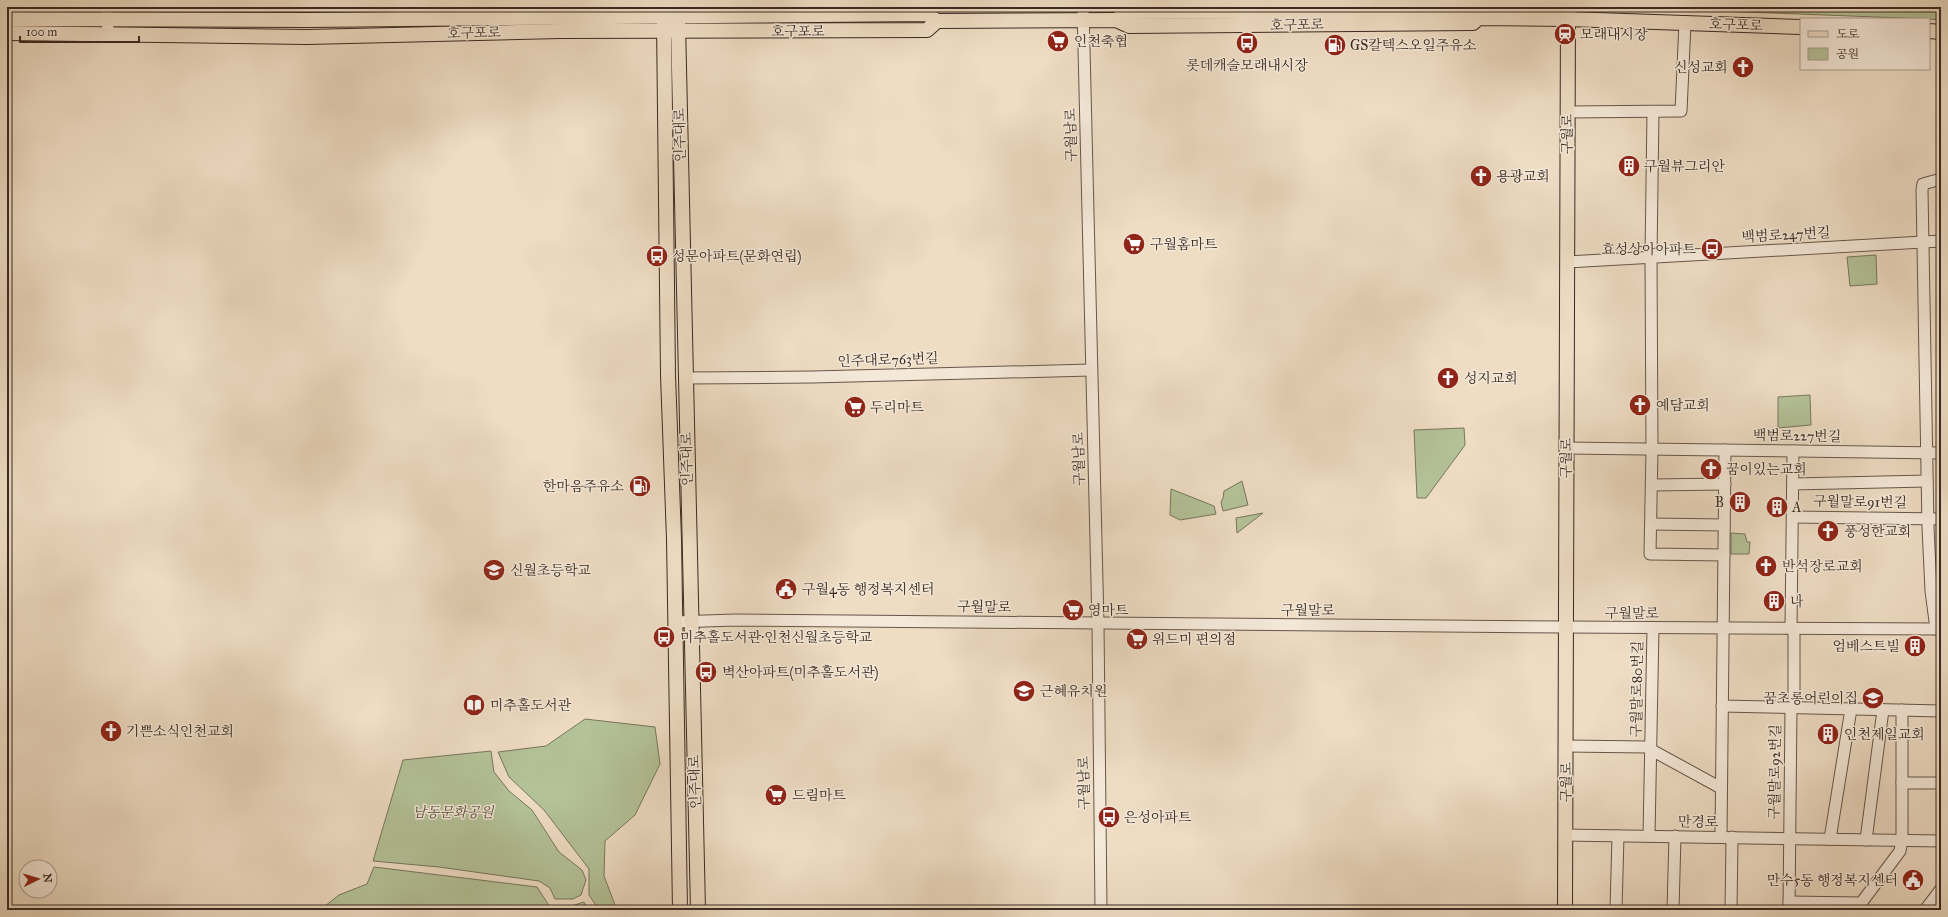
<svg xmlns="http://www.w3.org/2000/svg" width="1948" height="917" viewBox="0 0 1948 917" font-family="'IM FELL Great Primer','Noto Serif KR',serif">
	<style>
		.green { fill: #b4c298; stroke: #77765d }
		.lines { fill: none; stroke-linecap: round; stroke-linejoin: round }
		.minor-casing { stroke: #67564a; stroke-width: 13 }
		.major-casing { stroke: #3a2a22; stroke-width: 16 }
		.minor { stroke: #f4e8d8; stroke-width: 11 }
		.major { stroke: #eedcc3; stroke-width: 14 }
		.labels { text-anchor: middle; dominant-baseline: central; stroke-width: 3; stroke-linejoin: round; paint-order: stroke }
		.street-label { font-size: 14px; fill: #3a2a22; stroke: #f4e8d8 }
		.poi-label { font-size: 14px; fill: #3a2a22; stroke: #f4e8d8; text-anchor: start }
		.park-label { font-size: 14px; font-style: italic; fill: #585040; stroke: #f4e8d8 }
	</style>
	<rect width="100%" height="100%" fill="#eedcc3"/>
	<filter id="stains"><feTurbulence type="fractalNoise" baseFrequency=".005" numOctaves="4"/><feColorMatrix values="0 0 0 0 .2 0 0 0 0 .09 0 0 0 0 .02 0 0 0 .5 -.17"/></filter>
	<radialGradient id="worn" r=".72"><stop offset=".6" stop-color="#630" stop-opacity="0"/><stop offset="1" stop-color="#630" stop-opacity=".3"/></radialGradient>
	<g class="green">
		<path d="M 1614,7 L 1941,7 L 1941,20 L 1929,19 Z"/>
		<path d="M 1876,255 L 1877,284 L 1850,286 L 1847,257 Z"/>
		<path d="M 1810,395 L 1811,425 L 1778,428 L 1778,397 Z"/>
		<path d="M 1464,428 L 1465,445 L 1426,498 L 1417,498 L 1414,430 Z"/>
		<path d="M 1242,481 L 1248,505 L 1223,511 L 1221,502 L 1223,498 L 1224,491 Z"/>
		<path d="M 1171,489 L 1214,506 L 1216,514 L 1180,520 L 1170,515 Z"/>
		<path d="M 1263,513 L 1237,533 L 1236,518 Z"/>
		<path d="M 1731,533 L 1745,534 L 1747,542 L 1750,542 L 1749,554 L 1731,554 Z"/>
		<path d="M 1941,576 L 1941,606 L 1937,606 L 1934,577 Z"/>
		<path d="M 585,719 L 655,727 L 660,764 L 635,815 L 605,841 L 604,876 L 617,910 L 599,910 L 589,895 L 589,869 L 544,810 L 509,777 L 498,752 L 546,746 Z"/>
		<path d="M 491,751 L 494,772 L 509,791 L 532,810 L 559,852 L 582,870 L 586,880 L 581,895 L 573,899 L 555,899 L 550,888 L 539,881 L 439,867 L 373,861 L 403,760 Z"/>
		<path d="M 374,867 L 537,887 L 552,910 L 320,910 L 339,895 L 367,884 Z"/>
		<path d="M 584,902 L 589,910 L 559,910 Z"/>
	</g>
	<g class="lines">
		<g class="minor-casing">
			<g id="minor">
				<path d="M 107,7 L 108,35"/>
				<path d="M 1083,7 L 1098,624 L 1101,910"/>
				<path d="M 1567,112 L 1681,111 L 1685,23"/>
				<path d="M 1653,112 L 1651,257 L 1652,449 L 1650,554 L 1724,555"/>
				<path d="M 1567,262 L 1941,241"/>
				<path d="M 685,378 L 813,377 L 1091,370"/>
				<path d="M 1566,448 L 1941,453"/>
				<path d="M 1793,484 L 1927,481"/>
				<path d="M 1652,485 L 1725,484"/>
				<path d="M 1793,517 L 1941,519"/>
				<path d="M 1651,524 L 1724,525"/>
				<path d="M 675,622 L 735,620 L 1566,627 L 1941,629"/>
				<path d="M 1791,628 L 1793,451"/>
				<path d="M 1936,629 L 1931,591 L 1928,527 L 1922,190 L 1923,184 L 1941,179"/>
				<path d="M 1722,706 L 1941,711"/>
				<path d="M 1794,708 L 1794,628"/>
				<path d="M 1566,746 L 1646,747 L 1721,788"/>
				<path d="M 1902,783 L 1941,783"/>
				<path d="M 1565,835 L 1941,841"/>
				<path d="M 1649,836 L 1653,628"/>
				<path d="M 1721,837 L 1725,450"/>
				<path d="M 1830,839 L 1851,709"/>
				<path d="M 1866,840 L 1883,710"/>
				<path d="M 1789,902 L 1861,903"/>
				<path d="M 1616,910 L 1618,836"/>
				<path d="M 1673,910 L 1675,836"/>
				<path d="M 1731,910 L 1732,837"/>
				<path d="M 1789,910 L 1791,708"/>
				<path d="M 1856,910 L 1900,851 L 1902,840 L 1902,710"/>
				<path d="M 1925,910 L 1941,889"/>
			</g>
		</g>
		<g class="major-casing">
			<g id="major">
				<path d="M 7,19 L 307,20 L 927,14 L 937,21 L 1116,20 L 1129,26 L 1473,23 L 1478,18 L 1567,19 L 1801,27"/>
				<path d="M 1116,20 L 1127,12 L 1406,11 L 1473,13 L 1478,18"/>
				<path d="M 664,23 L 668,375 L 674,539 L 680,910"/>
				<path d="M 678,23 L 698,910"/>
				<path d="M 1929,31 L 1941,32"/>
				<path d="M 7,33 L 307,37 L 560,31 L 927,30 L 937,21"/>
				<path d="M 1565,910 L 1568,7"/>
			</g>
		</g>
		<use href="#minor" class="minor"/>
		<use href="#major" class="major"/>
	</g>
	<defs>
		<g id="station-disc" transform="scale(1.15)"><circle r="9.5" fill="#8f2418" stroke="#f4e8d8"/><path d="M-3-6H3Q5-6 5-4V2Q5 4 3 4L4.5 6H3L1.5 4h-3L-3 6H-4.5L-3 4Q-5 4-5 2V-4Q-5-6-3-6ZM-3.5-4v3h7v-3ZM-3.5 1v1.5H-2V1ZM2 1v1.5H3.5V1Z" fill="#fff"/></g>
		<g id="supermarket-disc" transform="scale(1.15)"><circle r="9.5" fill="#8f2418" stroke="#f4e8d8"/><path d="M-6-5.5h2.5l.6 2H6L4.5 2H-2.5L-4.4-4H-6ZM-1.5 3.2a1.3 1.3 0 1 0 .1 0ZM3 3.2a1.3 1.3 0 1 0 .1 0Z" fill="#fff"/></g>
		<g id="bus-disc" transform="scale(1.15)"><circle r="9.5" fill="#8f2418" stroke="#f4e8d8"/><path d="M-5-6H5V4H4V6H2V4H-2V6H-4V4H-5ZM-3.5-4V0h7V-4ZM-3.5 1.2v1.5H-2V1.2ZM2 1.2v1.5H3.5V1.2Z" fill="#fff"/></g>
		<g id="fuel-disc" transform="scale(1.15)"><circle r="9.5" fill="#8f2418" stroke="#f4e8d8"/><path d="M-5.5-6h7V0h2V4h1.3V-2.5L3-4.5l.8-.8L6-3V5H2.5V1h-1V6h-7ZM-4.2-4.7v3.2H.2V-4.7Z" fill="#fff"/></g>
		<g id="church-disc" transform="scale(1.15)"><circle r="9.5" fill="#8f2418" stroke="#f4e8d8"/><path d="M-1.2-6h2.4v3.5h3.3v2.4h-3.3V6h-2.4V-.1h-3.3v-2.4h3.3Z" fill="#fff"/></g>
		<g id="building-disc" transform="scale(1.15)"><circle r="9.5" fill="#8f2418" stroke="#f4e8d8"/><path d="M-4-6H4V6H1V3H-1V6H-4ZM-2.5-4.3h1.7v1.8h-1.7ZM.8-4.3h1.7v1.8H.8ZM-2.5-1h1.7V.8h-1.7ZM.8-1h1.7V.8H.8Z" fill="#fff"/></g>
		<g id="school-disc" transform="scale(1.15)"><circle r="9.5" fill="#8f2418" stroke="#f4e8d8"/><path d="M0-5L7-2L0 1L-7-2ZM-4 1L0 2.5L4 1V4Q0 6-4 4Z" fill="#fff"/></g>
		<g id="civic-disc" transform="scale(1.15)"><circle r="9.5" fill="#8f2418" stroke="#f4e8d8"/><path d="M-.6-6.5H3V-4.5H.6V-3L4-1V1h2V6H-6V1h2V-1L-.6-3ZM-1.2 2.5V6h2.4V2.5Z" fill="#fff"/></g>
		<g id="library-disc" transform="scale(1.15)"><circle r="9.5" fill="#8f2418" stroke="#f4e8d8"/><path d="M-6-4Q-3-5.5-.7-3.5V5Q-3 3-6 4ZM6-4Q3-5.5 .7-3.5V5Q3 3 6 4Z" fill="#fff"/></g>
	</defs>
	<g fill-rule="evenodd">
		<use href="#station-disc" x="1565" y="34"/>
		<use href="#supermarket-disc" x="1058" y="41"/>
		<use href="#bus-disc" x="1247" y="43"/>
		<use href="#fuel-disc" x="1335" y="45"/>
		<use href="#church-disc" x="1743" y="67"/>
		<use href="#building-disc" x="1629" y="166"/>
		<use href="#church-disc" x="1481" y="176"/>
		<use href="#supermarket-disc" x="1134" y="244"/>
		<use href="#bus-disc" x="1712" y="249"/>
		<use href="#bus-disc" x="657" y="256"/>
		<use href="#church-disc" x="1448" y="378"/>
		<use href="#church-disc" x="1640" y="405"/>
		<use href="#supermarket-disc" x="855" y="407"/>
		<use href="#church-disc" x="1711" y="469"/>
		<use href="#fuel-disc" x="640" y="486"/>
		<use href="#building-disc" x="1740" y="502"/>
		<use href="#building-disc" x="1777" y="507"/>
		<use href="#church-disc" x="1828" y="531"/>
		<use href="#church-disc" x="1766" y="566"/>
		<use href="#school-disc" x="494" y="570"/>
		<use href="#civic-disc" x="786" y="589"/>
		<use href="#building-disc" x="1774" y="601"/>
		<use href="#supermarket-disc" x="1073" y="610"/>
		<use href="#bus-disc" x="664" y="637"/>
		<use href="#supermarket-disc" x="1137" y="639"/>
		<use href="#building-disc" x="1915" y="646"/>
		<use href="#bus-disc" x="706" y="672"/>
		<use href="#school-disc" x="1024" y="691"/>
		<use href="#school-disc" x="1873" y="698"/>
		<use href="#library-disc" x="474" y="705"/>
		<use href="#church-disc" x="111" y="731"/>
		<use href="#building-disc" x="1828" y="734"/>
		<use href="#supermarket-disc" x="776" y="795"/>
		<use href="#bus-disc" x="1109" y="817"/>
		<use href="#civic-disc" x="1913" y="880"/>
	</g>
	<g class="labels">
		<g class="street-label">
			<text transform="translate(1297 25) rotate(-1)">호구포로</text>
			<text transform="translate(1736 25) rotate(2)">호구포로</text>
			<text x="798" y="31">호구포로</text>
			<text transform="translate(474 33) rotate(-1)">호구포로</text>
			<text transform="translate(1567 134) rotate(-90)">구월로</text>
			<text transform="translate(680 135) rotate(-91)">인주대로</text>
			<text transform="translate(1071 135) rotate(-91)">구월남로</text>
			<text transform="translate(1786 235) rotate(-3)">백범로247번길</text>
			<text transform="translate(888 360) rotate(-2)">인주대로763번길</text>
			<text transform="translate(1797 436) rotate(1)">백범로227번길</text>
			<text transform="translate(1566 458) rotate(-90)">구월로</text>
			<text transform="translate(687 459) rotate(-91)">인주대로</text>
			<text transform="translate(1079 459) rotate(-91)">구월남로</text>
			<text transform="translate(1860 502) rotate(1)">구월말로91번길</text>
			<text transform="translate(984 607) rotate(1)">구월말로</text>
			<text x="1308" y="610">구월말로</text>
			<text x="1632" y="613">구월말로</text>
			<text transform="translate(1637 689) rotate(-89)">구월말로80번길</text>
			<text transform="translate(1775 772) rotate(-89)">구월말로92번길</text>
			<text transform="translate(695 782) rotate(-92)">인주대로</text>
			<text transform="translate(1566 782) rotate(-90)">구월로</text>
			<text transform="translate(1084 783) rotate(-91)">구월남로</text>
			<text transform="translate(1698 822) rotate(1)">만경로</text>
		</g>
		<g class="poi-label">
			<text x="1580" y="34">모래내시장</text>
			<text x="1074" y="41">인천축협</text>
			<text x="1350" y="45">GS칼텍스오일주유소</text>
			<text x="1247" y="65" text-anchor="middle">롯데캐슬모래내시장</text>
			<text x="1728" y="67" text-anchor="end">신성교회</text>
			<text x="1644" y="166">구월뷰그리안</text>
			<text x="1496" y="176">용광교회</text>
			<text x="1150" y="244">구월홈마트</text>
			<text x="1696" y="249" text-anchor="end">효성상아아파트</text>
			<text x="672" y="256">성문아파트(문화연립)</text>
			<text x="1464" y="378">성지교회</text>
			<text x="1656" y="405">예담교회</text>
			<text x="870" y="407">두리마트</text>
			<text x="1726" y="469">꿈이있는교회</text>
			<text x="624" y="486" text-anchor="end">한마음주유소</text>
			<text x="1724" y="502" text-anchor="end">B</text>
			<text x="1792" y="507">A</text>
			<text x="1844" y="531">풍성한교회</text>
			<text x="1782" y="566">반석장로교회</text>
			<text x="510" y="570">신월초등학교</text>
			<text x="802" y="589">구월4동 행정복지센터</text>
			<text x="1790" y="601">나</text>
			<text x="1088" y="610">영마트</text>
			<text x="680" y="637">미추홀도서관·인천신월초등학교</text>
			<text x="1152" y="639">위드미 편의점</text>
			<text x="1900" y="646" text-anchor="end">엄베스트빌</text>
			<text x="722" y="672">벽산아파트(미추홀도서관)</text>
			<text x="1040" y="691">근혜유치원</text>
			<text x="1858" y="698" text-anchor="end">꿈초롱어린이집</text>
			<text x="490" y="705">미추홀도서관</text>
			<text x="126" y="731">기쁜소식인천교회</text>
			<text x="1844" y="734">인천제일교회</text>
			<text x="792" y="795">드림마트</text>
			<text x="1124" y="817">은성아파트</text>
			<text x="1898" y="880" text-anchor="end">만수5동 행정복지센터</text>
		</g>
		<g class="park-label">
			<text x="453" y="812">남동문화공원</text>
		</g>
	</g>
	<rect width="1948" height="917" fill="none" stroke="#eedcc3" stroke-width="24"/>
	<rect x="8" y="8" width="1932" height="901" fill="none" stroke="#3a2a22" stroke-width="2"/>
	<rect x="12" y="12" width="1924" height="893" fill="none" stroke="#3a2a22"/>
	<rect x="1800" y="18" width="130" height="52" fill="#f4e8d8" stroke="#aa9c8f"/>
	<rect x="1808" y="31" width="20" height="6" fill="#eedcc3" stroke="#aa9c8f"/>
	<text x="1836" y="38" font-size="12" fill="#3a2a22">도로</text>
	<rect x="1808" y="48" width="20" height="12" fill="#b4c298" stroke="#aa9c8f"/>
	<text x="1836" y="58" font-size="12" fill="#3a2a22">공원</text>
	<g transform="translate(38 879) rotate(85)"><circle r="19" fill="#f4e8d8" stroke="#aa9c8f"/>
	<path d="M0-3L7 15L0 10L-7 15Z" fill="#8f2418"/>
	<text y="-6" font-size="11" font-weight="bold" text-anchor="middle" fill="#3a2a22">N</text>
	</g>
	<path d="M20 36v6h119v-6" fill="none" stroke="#3a2a22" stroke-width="2"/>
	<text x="26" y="36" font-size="12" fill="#3a2a22" stroke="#f4e8d8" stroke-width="3" paint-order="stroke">100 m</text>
	<rect width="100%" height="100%" filter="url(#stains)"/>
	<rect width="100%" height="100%" fill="url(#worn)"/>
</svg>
